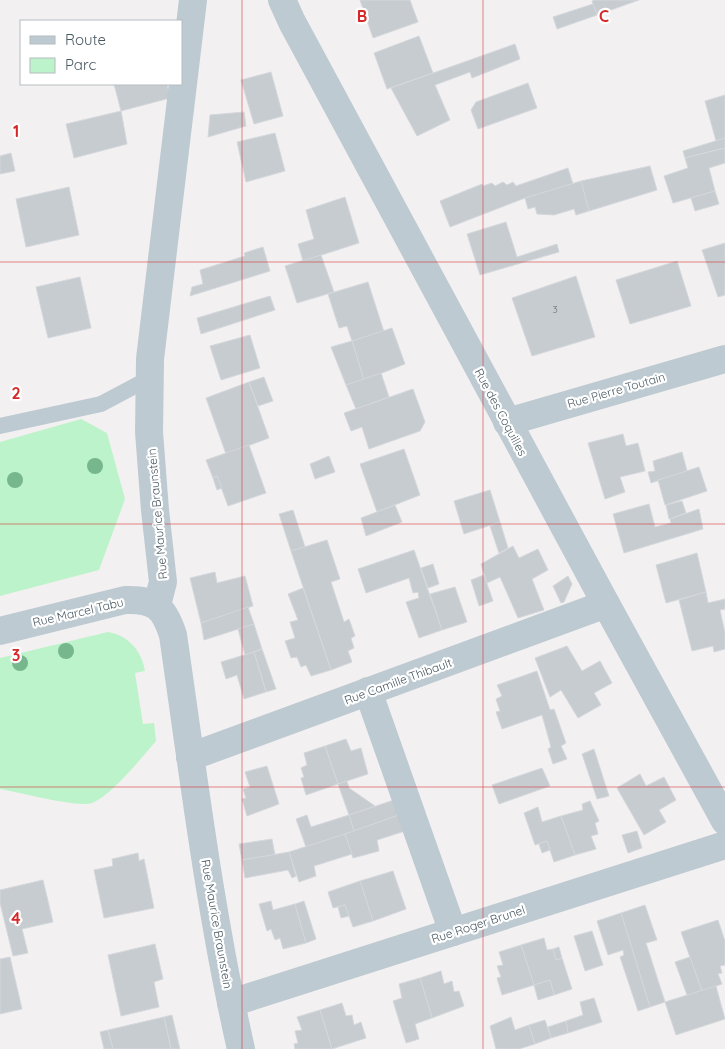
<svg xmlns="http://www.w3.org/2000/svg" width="725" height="1049" viewBox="0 0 725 1049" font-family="Quicksand,sans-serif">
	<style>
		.green { fill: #bdf3ca }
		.building { fill: #c7ccd0; stroke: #d4d8dc }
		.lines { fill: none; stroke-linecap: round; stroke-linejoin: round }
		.lane { stroke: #bdcad1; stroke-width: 16 }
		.street { stroke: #bdcad1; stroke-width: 28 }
		.tree { fill: #76b78d }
		.grid { fill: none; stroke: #d62828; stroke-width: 1; stroke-opacity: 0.55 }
		.labels { text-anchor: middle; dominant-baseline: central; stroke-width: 4.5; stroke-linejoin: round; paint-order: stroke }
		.number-label { font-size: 10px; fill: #67747c }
		.street-label { font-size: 12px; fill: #475760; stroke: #fff }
		.grid-label { font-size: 16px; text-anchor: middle; font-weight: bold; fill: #d62828; stroke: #fff; stroke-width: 4.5; stroke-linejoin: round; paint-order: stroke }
	</style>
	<rect width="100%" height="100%" fill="#f3f0f1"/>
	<g class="green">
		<path d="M 81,419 L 107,433 L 125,499 L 99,570 L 0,596 L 0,442 Z"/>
		<path d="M 108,632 C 128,635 142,651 145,671 L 135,673 L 143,724 L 154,723 L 156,741 C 142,757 111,796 92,803 C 78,808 18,792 0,789 L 0,658 Z"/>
	</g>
	<g class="building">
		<path d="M 360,0 L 410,0 L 418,22 L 373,38 Z"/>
		<path d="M 595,0 L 639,0 L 597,15 L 592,1 Z"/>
		<path d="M 593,4 L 597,15 L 557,29 L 553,17 Z"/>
		<path d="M 419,36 L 433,73 L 387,89 L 374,53 Z"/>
		<path d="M 515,44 L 520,59 L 472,78 L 470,72 L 435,85 L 450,120 L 417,136 L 391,88 Z"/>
		<path d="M 271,72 L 283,116 L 254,124 L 241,80 Z"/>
		<path d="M 528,83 L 537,108 L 478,129 L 471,110 L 476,102 Z"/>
		<path d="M 114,84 L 167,84 L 170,98 L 121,111 Z"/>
		<path d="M 725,95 L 725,138 L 716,141 L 705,101 Z"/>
		<path d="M 121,111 L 127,144 L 74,158 L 66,124 Z"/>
		<path d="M 244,112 L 246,126 L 208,137 L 210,115 Z"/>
		<path d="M 275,133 L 285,171 L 246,182 L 237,142 Z"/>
		<path d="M 725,138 L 725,148 L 685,158 L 683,151 Z"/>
		<path d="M 725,148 L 725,163 L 709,168 L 715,191 L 673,203 L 664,176 L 688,168 L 685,158 Z"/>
		<path d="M 11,153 L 15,171 L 0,174 L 0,156 Z"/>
		<path d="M 650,166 L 657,190 L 589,211 L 581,181 Z"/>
		<path d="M 568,168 L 573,184 L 525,198 L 450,227 L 440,201 L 482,184 L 483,186 L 492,183 L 495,186 L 503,182 L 507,185 L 513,182 L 516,186 Z"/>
		<path d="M 581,181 L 589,211 L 576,215 L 574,209 L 554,215 L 537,214 L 535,207 L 528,209 L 525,198 Z"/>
		<path d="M 69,187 L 79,235 L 26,247 L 16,199 Z"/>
		<path d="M 715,191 L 719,204 L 695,211 L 691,198 Z"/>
		<path d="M 345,197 L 359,243 L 303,261 L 298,244 L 314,239 L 306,210 Z"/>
		<path d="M 506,222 L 517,257 L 557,244 L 559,252 L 480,275 L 467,234 Z"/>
		<path d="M 725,243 L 725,295 L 718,297 L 702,250 Z"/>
		<path d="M 263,247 L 270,271 L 190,296 L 192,287 L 203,284 L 200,270 L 245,256 L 244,253 Z"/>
		<path d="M 321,255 L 334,292 L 297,303 L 285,266 Z"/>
		<path d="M 677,261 L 691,306 L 630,324 L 616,280 Z"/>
		<path d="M 576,276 L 595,337 L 532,356 L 512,298 Z"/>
		<path d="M 80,277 L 91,328 L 48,338 L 36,287 Z"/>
		<path d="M 368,282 L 384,332 L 352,341 L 347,326 L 339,328 L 328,294 Z"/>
		<path d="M 270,296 L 275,310 L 201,334 L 197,318 Z"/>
		<path d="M 392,328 L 405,364 L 364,380 L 352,341 Z"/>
		<path d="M 250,335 L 260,368 L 221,380 L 210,346 Z"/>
		<path d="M 352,341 L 364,380 L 346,385 L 331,347 Z"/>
		<path d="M 381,373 L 389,397 L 356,409 L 346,385 Z"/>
		<path d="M 264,377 L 273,401 L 258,406 L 249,382 Z"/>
		<path d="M 249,382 L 269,438 L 226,454 L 206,398 Z"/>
		<path d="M 413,389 L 425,422 L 420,431 L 369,449 L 362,427 L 351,431 L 344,413 Z"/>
		<path d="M 623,434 L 626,446 L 638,443 L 645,471 L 620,477 L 625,492 L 605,499 L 588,443 Z"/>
		<path d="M 249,445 L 266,493 L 228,506 L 217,476 L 213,478 L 206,460 Z"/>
		<path d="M 404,449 L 420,495 L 377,512 L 360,464 Z"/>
		<path d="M 682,452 L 687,471 L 651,483 L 648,472 L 655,471 L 653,461 Z"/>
		<path d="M 329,456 L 335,472 L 315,479 L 310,464 Z"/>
		<path d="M 699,467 L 707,491 L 665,505 L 658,480 Z"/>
		<path d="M 217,476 L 222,488 L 217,490 L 213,478 Z"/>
		<path d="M 490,490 L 500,522 L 464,534 L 454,501 Z"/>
		<path d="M 682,501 L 686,513 L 669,519 L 666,505 Z"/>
		<path d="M 649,504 L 655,527 L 671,523 L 670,519 L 699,509 L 703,529 L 624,553 L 613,514 Z"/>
		<path d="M 395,505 L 402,522 L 366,536 L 361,518 Z"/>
		<path d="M 293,510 L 305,547 L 291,551 L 279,514 Z"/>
		<path d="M 500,522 L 508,548 L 499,553 L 490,526 Z"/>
		<path d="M 327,540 L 340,579 L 331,582 L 344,622 L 349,619 L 355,636 L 351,638 L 354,648 L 348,651 L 352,662 L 331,670 L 291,551 Z"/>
		<path d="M 513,546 L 519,558 L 538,549 L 548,570 L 532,579 L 544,610 L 518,618 L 500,577 L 487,583 L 481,564 Z"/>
		<path d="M 414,550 L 442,630 L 419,638 L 406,602 L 419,598 L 418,592 L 413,593 L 409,578 L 366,593 L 358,569 Z"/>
		<path d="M 697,553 L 706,592 L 666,603 L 656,565 Z"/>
		<path d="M 433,564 L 439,584 L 428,588 L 421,568 Z"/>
		<path d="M 215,572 L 217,583 L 245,576 L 253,606 L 201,623 L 190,578 Z"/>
		<path d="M 484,575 L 493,601 L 479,606 L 471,580 Z"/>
		<path d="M 568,576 L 572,584 L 564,602 L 561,603 L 553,586 Z"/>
		<path d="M 455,587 L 467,622 L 442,630 L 430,594 Z"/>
		<path d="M 303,588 L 331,670 L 311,676 L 306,665 L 301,667 L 297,657 L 291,658 L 285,641 L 295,638 L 290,622 L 298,620 L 288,594 Z"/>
		<path d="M 706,592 L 708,603 L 725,599 L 725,609 L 720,610 L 725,633 L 725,649 L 714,652 L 713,646 L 692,651 L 679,600 Z"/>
		<path d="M 248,607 L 254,624 L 204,640 L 201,623 Z"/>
		<path d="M 254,624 L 262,649 L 245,655 L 238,629 Z"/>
		<path d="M 567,646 L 582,671 L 600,661 L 612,683 L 594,693 L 601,705 L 578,718 L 561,690 L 550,697 L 535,658 Z"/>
		<path d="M 262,649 L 276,689 L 266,692 L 254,652 Z"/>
		<path d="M 254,652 L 266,692 L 244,699 L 237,675 L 226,679 L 221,662 Z"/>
		<path d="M 537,671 L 550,710 L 554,709 L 566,743 L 561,746 L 567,759 L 553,764 L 548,749 L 551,747 L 542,715 L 502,729 L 496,712 L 500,711 L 496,699 L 502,696 L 497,685 Z"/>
		<path d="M 346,739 L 351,751 L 361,748 L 368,774 L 338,784 L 325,746 Z"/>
		<path d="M 325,746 L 338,784 L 306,795 L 301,778 L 304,777 L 301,768 L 307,765 L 304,753 Z"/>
		<path d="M 594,749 L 609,796 L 597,799 L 582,754 Z"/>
		<path d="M 267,766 L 279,804 L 247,816 L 242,799 L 246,798 L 243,789 L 250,787 L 245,772 Z"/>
		<path d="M 542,768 L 550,786 L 499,804 L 492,785 Z"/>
		<path d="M 640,774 L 646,786 L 664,777 L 676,800 L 659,810 L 666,822 L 644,835 L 617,788 Z"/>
		<path d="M 347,781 L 349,788 L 375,806 L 349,815 L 338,784 Z"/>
		<path d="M 394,800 L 399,815 L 354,831 L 349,815 Z"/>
		<path d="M 590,801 L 599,821 L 595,823 L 598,834 L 591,836 L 596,849 L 575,855 L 561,816 L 583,810 L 582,804 Z"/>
		<path d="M 538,807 L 542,822 L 561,816 L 575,855 L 554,862 L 547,841 L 535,845 L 524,813 Z"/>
		<path d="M 307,815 L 311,827 L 349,815 L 354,831 L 306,847 L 296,819 Z"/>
		<path d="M 399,815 L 405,831 L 377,840 L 379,851 L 353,858 L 345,834 Z"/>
		<path d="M 637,831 L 642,848 L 628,853 L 622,835 Z"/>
		<path d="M 345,834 L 352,854 L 314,866 L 316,876 L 299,882 L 289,852 Z"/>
		<path d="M 272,839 L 275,855 L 242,860 L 239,844 Z"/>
		<path d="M 547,841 L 550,850 L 542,853 L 539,844 Z"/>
		<path d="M 289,852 L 296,876 L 292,878 L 288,870 L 245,878 L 242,860 Z"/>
		<path d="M 138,853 L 139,861 L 144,859 L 154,908 L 104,918 L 94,870 L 113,866 L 112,859 Z"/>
		<path d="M 393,871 L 406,909 L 373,921 L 360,881 Z"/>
		<path d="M 43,880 L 53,922 L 22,929 L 28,953 L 13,956 L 0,903 L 0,890 Z"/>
		<path d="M 360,881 L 373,921 L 353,927 L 345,905 L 333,908 L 328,892 Z"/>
		<path d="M 271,901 L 273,910 L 295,904 L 306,943 L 283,949 L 280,938 L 275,940 L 271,929 L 267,931 L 259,904 Z"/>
		<path d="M 304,901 L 316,939 L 306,943 L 295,904 Z"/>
		<path d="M 345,905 L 349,916 L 341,918 L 338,907 Z"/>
		<path d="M 645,905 L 657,940 L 646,943 L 665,1002 L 650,1007 L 621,913 Z"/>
		<path d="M 621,913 L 650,1007 L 638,1011 L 620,957 L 624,955 L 623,950 L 608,955 L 597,921 Z"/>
		<path d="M 718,920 L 725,941 L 725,965 L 720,966 L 722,973 L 718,974 L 722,984 L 702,991 L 681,932 Z"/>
		<path d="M 592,931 L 603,965 L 585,971 L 574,936 Z"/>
		<path d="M 544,938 L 547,950 L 553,949 L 556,960 L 562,958 L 572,989 L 554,995 L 550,980 L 534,985 L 521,945 Z"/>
		<path d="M 155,944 L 163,979 L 154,982 L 159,1007 L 121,1016 L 108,955 Z"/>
		<path d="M 521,945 L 534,985 L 502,995 L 497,978 L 501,977 L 497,966 L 503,965 L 499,952 Z"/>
		<path d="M 559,947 L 562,958 L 556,960 L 553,949 Z"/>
		<path d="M 10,957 L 22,1009 L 0,1014 L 0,959 Z"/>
		<path d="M 690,957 L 702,991 L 687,995 L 675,962 Z"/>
		<path d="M 441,971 L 444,984 L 452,981 L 454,992 L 459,991 L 464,1006 L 432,1018 L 420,978 Z"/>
		<path d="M 420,978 L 432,1018 L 415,1024 L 419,1039 L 406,1043 L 393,1001 L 402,998 L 399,984 Z"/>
		<path d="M 550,980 L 554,995 L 538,1000 L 534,985 Z"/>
		<path d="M 716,986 L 725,1019 L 676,1035 L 665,1002 Z"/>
		<path d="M 594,998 L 602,1022 L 568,1033 L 566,1021 L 583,1015 L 580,1002 Z"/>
		<path d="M 342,1003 L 346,1016 L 352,1015 L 354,1025 L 361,1022 L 366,1038 L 332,1049 L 320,1010 Z"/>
		<path d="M 320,1010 L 332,1049 L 295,1049 L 294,1044 L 298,1043 L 295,1031 L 302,1030 L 297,1017 Z"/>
		<path d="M 172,1015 L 180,1049 L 171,1049 L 164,1017 Z"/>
		<path d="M 164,1017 L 171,1049 L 113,1049 L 108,1030 Z"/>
		<path d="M 511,1017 L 515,1030 L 529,1025 L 535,1044 L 519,1049 L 496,1049 L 490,1026 Z"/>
		<path d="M 545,1020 L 551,1038 L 535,1044 L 529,1025 Z"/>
		<path d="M 566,1021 L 568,1033 L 551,1038 L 548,1027 Z"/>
		<path d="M 108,1030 L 113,1049 L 104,1049 L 100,1032 Z"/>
	</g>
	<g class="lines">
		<path class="lane" d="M 0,426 L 101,404 L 150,378"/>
		<g class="street">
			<path d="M 282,0 L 292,22 L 606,604 L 725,821"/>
			<path d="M 507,422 L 725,359"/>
			<path d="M 157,605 L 163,582 L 155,510 L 149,432 L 150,359 L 193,0"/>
			<path d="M 0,631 L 125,600 C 155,599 164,607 173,635 C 193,773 210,913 241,1049"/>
			<path d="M 368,691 L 453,932"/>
			<path d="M 190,757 L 606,604"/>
			<path d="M 231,1003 L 725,845"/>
		</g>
	</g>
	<g class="tree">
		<circle cx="95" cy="466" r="8"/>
		<circle cx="15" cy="480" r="8"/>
		<circle cx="66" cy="651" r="8"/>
		<circle cx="20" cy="663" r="8"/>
	</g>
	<path class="grid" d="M 242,0 L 242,1049M 483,0 L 483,1049M 0,262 L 725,262M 0,524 L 725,524M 0,787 L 725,787"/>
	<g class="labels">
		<g class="number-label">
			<text x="555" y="309">3</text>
		</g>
		<g class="street-label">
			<text transform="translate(616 390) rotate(-16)">Rue Pierre Toutain</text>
			<text transform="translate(501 412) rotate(62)">Rue des Coquilles</text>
			<text transform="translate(157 514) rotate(-95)">Rue Maurice Braunstein</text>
			<text transform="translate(78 612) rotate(-13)">Rue Marcel Tabu</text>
			<text transform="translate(398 681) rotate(-20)">Rue Camille Thibault</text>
			<text transform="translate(217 924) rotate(80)">Rue Maurice Braunstein</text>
			<text transform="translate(478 924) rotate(-18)">Rue Roger Brunel</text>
		</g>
	</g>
	<g class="grid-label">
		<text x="362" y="22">B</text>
		<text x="604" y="22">C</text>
		<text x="16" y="137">1</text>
		<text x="16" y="399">2</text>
		<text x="16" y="661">3</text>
		<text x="16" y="924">4</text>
	</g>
	<rect x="20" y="20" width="162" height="65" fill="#ffffff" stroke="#b5bcbf"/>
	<rect x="30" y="36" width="25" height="8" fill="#bdcad1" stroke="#b5bcbf"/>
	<text x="65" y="45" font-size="15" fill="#475760">Route</text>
	<rect x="30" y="58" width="25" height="15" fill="#bdf3ca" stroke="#b5bcbf"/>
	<text x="65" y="70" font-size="15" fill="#475760">Parc</text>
</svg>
